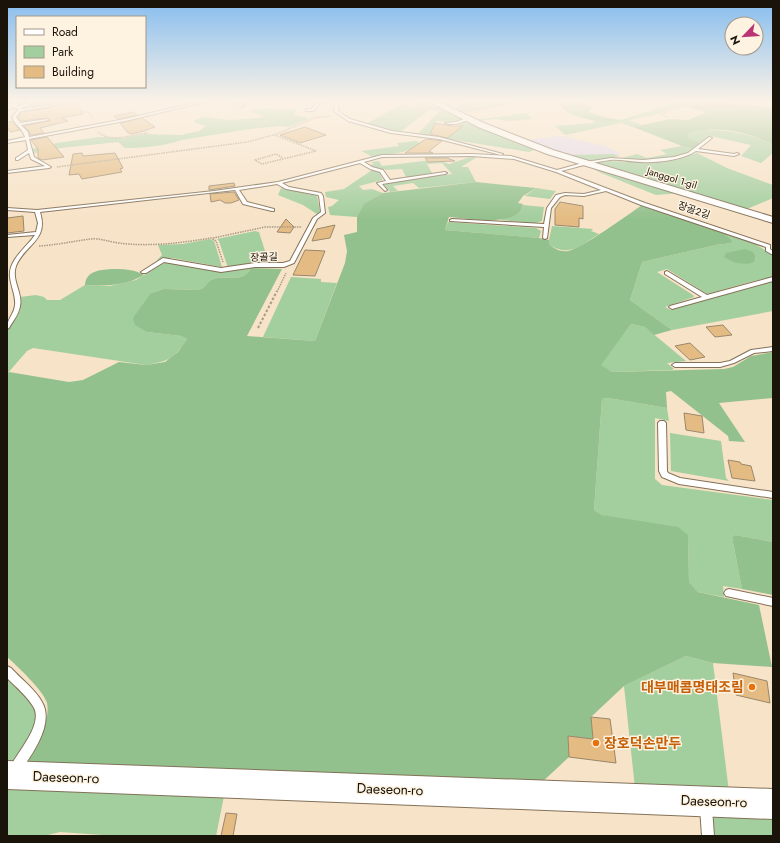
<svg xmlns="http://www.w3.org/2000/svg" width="780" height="843" viewBox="0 0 780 843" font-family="Jost,'Noto Sans KR',sans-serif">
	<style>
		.industrial { fill: #e3d7eb }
		.green { fill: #a3ce9e }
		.forest { fill: #93c18d }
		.building { fill: #e4bc83; stroke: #99876d }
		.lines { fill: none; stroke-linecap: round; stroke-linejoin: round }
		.service-casing { stroke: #837158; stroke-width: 2 }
		.minor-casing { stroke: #837158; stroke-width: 2 }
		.tertiary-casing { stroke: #837158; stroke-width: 2 }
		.path-far1 { stroke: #aa9b85; stroke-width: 1.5; stroke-dasharray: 1.5 1; stroke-linecap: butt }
		.path { stroke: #aa9b85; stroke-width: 2; stroke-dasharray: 2.5 2; stroke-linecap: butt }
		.service { fill: #fff; fill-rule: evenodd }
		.minor { fill: #fff; fill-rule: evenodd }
		.tertiary { fill: #fff; fill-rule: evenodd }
		.food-dot { fill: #e8710a; stroke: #fef2e1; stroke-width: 1.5 }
		.labels { text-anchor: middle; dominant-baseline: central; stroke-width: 3; stroke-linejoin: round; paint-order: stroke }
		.far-street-label { font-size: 10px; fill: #191309; stroke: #fef2e1 }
		.near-food-label { font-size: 14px; font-weight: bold; fill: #c56008; stroke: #fef2e1; text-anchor: end }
		.near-street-label { font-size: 14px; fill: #191309; stroke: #fef2e1 }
	</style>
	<rect width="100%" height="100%" fill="#f7e3c7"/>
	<path class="industrial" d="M 561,136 L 604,146 L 620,153 L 618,155 L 613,154 L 566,155 L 524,140 Z"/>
	<g class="green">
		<path d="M 420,101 L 428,101 L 462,119 L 453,122 L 436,121 L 435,123 L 458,128 L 460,126 L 458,125 L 466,121 L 537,149 L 529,152 L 418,134 L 439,111 L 429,110 L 399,133 L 366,124 L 400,105 L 415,107 Z"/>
		<path d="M 466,101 L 521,101 L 521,102 C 502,105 465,117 449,109 L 456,108 Z"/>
		<path d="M 682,102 L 701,102 L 693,106 L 675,107 L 659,114 L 629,120 L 642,125 L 633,127 L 621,123 L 565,135 L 555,126 L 593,123 L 594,121 L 618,121 L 670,104 Z"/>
		<path d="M 260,108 L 294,109 L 296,111 L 294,115 L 309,118 L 326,116 L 313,117 L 289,127 L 280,126 L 249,129 L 182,140 C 164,146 144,148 125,148 L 118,142 L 61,148 L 35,153 L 33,153 L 32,149 L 57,143 L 99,137 L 124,138 L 145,134 L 181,135 L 199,131 L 206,126 L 194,122 L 195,120 L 203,117 L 229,120 L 259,118 L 263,116 L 249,111 Z"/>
		<path d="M 526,113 L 533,119 L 509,121 L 496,119 L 476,121 L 474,120 Z"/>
		<path d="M 703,130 C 726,129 753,134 773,145 L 773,153 L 761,163 L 741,156 L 751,145 L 710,136 L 700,143 L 687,137 L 688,134 Z"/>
		<path d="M 416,141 L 423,144 L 403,152 L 373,157 L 361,151 L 399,146 L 397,143 Z"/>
		<path d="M 682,146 L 695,149 C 673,162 643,161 618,159 L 637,154 L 647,158 L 667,154 L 660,150 Z"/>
		<path d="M 697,153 L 727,168 L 773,185 L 773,198 L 747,209 L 594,163 C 610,160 625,162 641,162 C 659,162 679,159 697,153 Z"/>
		<path d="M 613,154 L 620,156 L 589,162 L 566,155 Z"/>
		<path d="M 448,156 L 450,157 L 441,161 L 449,164 L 467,158 L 477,157 L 461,167 L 468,167 L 476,182 L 419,188 L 413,183 L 393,186 L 398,191 L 390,192 L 384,184 L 384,183 L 452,174 L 442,163 L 427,164 L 432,173 L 406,177 L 402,169 L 385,170 L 385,169 L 378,169 L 369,165 L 374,164 L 371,162 L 379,161 L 382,166 L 432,160 L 430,157 Z"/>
		<path d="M 588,166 L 679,193 L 656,195 L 601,173 Z"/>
		<path d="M 372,170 L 379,172 L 383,180 L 359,186 L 363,190 L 372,189 L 383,193 L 365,204 L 357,217 L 330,215 L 328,207 L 332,206 L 339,200 L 326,197 L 325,192 L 344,189 Z"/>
		<path d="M 281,188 L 317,196 L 320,212 L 317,214 L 303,205 L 278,195 Z"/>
		<path d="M 536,188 L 556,191 L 550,199 L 525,196 Z"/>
		<path d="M 523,205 L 544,207 L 542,221 L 535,223 L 500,220 C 510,217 517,215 523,205 Z"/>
		<path d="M 448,222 L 536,228 L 541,231 L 539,238 L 445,230 Z"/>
		<path d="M 552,226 L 593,229 L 591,231 L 599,234 C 582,244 570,258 550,245 L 549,240 Z"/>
		<path d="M 255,231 L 259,232 L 265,251 L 259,263 L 228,268 L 219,241 L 217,239 Z"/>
		<path d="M 725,234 L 755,244 L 773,255 L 773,277 L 754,281 L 707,294 L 667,269 L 657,272 L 693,295 L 694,297 L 665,307 L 671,310 L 773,281 L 773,311 L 672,330 L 630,300 L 642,262 L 716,245 L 731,243 L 733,241 Z"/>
		<path d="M 210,239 L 214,241 L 215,244 L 222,267 L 172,258 L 157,260 L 162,255 L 158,245 L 183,244 Z"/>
		<path d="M 168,262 L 219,272 L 251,268 C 243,285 224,273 211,280 C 206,283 205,288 199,290 L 164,289 L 151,293 L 147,332 L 181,336 L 187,339 C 174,359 169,361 146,365 L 33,348 L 27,351 L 7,374 L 7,329 L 20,310 L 20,297 L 36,295 L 44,297 L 47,300 L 60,300 L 85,285 L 110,286 L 136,280 L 162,264 Z"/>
		<path d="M 291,277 L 321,279 L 321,282 L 337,283 L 315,341 L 263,337 Z"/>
		<path d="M 631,324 L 645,327 L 686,361 L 667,363 L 674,369 L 671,370 L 612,372 L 600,365 Z"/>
		<path d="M 608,398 L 667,408 L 669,421 L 655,418 L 655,479 L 662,485 L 773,500 L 773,542 L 735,535 L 732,537 L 742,589 L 723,586 L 724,597 L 698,592 L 689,582 L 688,535 L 602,515 L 594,510 L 602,399 Z"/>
		<path d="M 670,433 L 721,441 L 726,478 L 729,481 L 671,471 Z"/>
		<path d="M 686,656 L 713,663 L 729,792 L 635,788 L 624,686 Z"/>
		<path d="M 7,678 C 13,685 33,703 35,711 C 41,728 22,748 13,761 L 7,761 Z"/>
		<path d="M 7,788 L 224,796 L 216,836 L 117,836 L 60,832 L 44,836 L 7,836 Z"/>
		<path d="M 711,813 L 773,815 L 773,836 L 713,836 Z"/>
	</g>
	<g class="forest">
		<path d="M 562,101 L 585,101 L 582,103 L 593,108 L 588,112 L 608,118 L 622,120 C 607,125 569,119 560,105 Z"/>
		<path d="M 698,103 L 773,108 L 773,145 C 750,132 713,124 688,134 L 687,137 L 700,143 L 695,149 L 682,146 L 633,127 L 670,119 L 688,120 L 707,112 L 684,106 L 692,106 Z"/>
		<path d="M 476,182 L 536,188 L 523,196 L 518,203 L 523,204 C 522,206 521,210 519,212 C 505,226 467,218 449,217 L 445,230 L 539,238 L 549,240 L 550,245 C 555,249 561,252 568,251 C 581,249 629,214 642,205 L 725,234 L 733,241 L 731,243 L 716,245 L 642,262 L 630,300 L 672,330 L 654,335 L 645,327 L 631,324 L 601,365 L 612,372 L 724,369 L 733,367 L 751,356 L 773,352 L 773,398 L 719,403 L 745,442 L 729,441 L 728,436 L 671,391 L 666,392 L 667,408 L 608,398 L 602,399 L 594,510 L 602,515 L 678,527 L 688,535 L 689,582 L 698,592 L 759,605 L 772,667 L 713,663 L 686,656 L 624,686 L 591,717 L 593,739 L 568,736 L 569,757 L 540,784 L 23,762 C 34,746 51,723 47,703 C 44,691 17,666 7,657 L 7,374 L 9,372 L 69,382 L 83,380 L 119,362 L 146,365 L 165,362 L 178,352 L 187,339 L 181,336 L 147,332 L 135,325 L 133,318 L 151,293 L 164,289 L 199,290 C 205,288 206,283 211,280 C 224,273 243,285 251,268 L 282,269 L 247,336 L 315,341 L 345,263 L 347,251 L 344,235 L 357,232 L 357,217 L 364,204 L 383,193 Z"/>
		<path d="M 745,249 L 753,252 L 755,256 L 754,262 C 743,266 734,263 724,257 L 726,253 Z"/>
		<path d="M 111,269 C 122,269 134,269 144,275 C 125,286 107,286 85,285 C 86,271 99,270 111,269 Z"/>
		<path d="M 735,535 L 773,542 L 773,595 L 742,589 L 732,537 Z"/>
	</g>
	<g class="building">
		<path d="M 59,101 L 77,101 L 83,114 L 61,118 L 68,121 L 40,128 L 44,133 L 30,135 L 29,131 L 24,126 L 49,121 L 50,120 L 47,118 L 21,121 L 18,117 L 22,112 L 53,107 L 54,106 L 51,104 L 32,106 L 38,104 Z"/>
		<path d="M 133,112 L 137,115 L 117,119 L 114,116 Z"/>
		<path d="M 142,118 L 155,127 L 144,131 L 131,134 L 127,132 L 120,123 Z"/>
		<path d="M 12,121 L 14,123 L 20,130 L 10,132 L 7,127 L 7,123 Z"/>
		<path d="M 435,123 L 451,126 L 463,126 L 447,138 L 430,134 Z"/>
		<path d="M 305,127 L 326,135 L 300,143 L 280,135 Z"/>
		<path d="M 47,137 L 64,157 L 42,160 L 38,158 L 38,149 L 31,140 Z"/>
		<path d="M 426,139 L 442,141 L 429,151 L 433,153 L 405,153 Z"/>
		<path d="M 82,153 L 83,156 L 115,153 L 123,168 L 120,169 L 122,172 L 82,179 L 79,174 L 69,175 L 73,154 Z"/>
		<path d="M 425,158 L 447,158 L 455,161 L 428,162 Z"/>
		<path d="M 234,183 L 235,186 L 209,190 L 209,186 Z"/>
		<path d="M 234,192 L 239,200 L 231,203 L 225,203 L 220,200 L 211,202 L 210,194 Z"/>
		<path d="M 560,202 L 583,206 L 583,219 L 579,218 L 579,227 L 555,225 L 555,209 Z"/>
		<path d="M 23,216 L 24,231 L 7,233 L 7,218 Z"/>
		<path d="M 286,219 L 294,227 L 290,233 L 277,232 Z"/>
		<path d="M 335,225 L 330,238 L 312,241 L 317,229 Z"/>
		<path d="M 305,250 L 325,251 L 315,276 L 293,275 Z"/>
		<path d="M 723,325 L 732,335 L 715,337 L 706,327 Z"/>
		<path d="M 690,343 L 705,357 L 690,360 L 675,346 Z"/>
		<path d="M 684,413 L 702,416 L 704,433 L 686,430 Z"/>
		<path d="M 728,460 L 740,462 L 741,464 L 751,466 L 755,481 L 732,478 Z"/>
		<path d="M 733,673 L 767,681 L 770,703 L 736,695 Z"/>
		<path d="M 591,717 L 610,719 L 616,763 L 569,757 L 568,736 L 593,739 Z"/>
		<path d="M 226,813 L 237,814 L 233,836 L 221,836 Z"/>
	</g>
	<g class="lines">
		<g class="service-casing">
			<g id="service">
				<path d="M 33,101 L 38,101 L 21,108 L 22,109 L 51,105 L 53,106 L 21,111 L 16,117 L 20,123 L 47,119 L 49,120 L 21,125 L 28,132 L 29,137 L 125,119 L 202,101 L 209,101 L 125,121 L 29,139 L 34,157 L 51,167 L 49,168 L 7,173 L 7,171 L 45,166 L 31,159 L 29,153 L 18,160 L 16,160 L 16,158 L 28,150 L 26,140 L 7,143 L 7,141 L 25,137 C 23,129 15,125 12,117 L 19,109 L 8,106 L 10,105 L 19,106 Z"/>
				<path d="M 230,101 L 235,101 L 245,106 L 242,107 Z"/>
				<path d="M 319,101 L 323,101 L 317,106 L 314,111 L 306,111 L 306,109 L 312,109 L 315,104 Z"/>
				<path d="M 335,101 L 339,101 L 338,111 L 350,119 L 392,131 L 439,137 L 503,154 L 501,155 L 439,139 L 391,133 L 348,121 L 334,111 Z"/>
				<path d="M 467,118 L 468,120 C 460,123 453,126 445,123 L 456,122 Z"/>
				<path d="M 709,137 L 712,138 L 698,149 L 734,154 L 737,153 L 739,154 L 734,156 L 696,151 C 683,160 657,163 641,162 C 631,162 620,159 610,160 C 593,162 577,167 561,171 L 645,203 L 770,245 L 770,249 L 773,251 L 773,255 L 766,251 L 766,247 L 641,205 L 606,191 L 584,196 L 565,195 L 560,197 L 551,208 L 547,238 L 545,239 L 543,238 L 544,227 L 450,221 L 450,220 L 452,219 L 544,224 L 547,208 L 556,195 L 565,193 L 584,194 L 601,190 L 556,172 L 514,159 L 472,156 L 382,157 L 364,162 L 372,167 L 383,170 L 390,180 L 445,172 L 447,173 L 445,174 L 382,184 L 387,190 L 385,191 L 377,183 L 386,181 L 380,172 L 370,169 L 360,163 L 282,183 L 289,187 L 321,193 L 323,196 L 325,213 L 317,219 L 294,263 L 284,267 L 255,267 L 221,272 L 164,262 L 146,273 L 142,273 L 141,272 L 163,258 L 221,268 L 255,263 L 283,263 L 290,261 L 313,218 L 321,212 L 319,196 L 318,195 L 286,189 L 277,184 L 239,190 L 247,202 L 274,209 L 274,211 L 272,211 L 243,204 L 235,190 L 40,212 C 49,241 25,244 16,266 C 11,280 23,293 20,306 C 19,314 13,321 9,328 L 7,329 C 7,318 14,315 15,305 C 16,296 11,287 10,277 C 8,260 26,248 35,235 L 7,237 L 7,235 L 36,232 L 38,223 L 35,212 L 7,210 L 7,208 L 37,210 L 214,191 L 278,182 L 382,155 L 472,154 L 511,156 L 557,170 L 586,162 L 611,158 L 643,160 L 674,157 L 688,153 Z"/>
				<path d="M 667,271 L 707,295 L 773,277 L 773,281 L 672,309 L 669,307 L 670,306 L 702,297 L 665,274 L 665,272 Z"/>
				<path d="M 773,347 L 773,351 L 754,353 L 734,363 L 720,367 L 675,367 L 672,365 L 675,363 L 720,363 L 730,361 L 751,350 Z"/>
				<path d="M 660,421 L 664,421 L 666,423 L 667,471 L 668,473 L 680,478 L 773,492 L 773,498 L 679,484 L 662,477 L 659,471 L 658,423 Z"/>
				<path d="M 729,589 L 773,598 L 773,606 L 726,596 L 724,593 L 726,590 Z"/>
				<path d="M 7,666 L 11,668 C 21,679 35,689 42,702 C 55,724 31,756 19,773 L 15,775 L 11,773 L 9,769 C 13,761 19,753 24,745 C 30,736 40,719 34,708 C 29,698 15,686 7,678 Z"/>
				<path d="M 706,802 L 710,804 L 712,808 L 714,836 L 702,836 L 700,808 L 702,804 Z"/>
			</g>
		</g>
		<g class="minor-casing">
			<path id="minor" d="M 428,101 L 437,101 L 484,123 L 553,150 L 773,217 L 773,223 L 547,154 L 478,127 Z"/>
		</g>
		<g class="tertiary-casing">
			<g id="tertiary">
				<path d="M 13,101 L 24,101 L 7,111 L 7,105 Z"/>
				<path d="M 7,761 L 773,789 L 773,819 L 7,789 Z"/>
			</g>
		</g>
		<g class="path-far1">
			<path d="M 685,101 L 773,108"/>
			<path d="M 671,103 L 683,101"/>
			<path d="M 81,111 L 89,112 L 93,119"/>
			<path d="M 667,117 L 661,114 L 682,106 L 727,105"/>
			<path d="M 98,132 C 111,144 133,134 148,133"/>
			<path d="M 275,135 L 316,151 L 262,164 L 255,160 L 276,154 L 283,158"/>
			<path d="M 57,167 L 247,142 L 277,134 L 314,118 L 331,116"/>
			<path d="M 213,238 L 265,227 L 302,227"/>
			<path d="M 39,246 C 57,245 74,241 91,239 C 101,238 109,242 119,243 C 149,247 181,243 211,238 L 216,241 L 223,262"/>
			<path d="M 277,292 L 286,273"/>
		</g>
		<path class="path" d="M 258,328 L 277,291"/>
		<use href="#service" class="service"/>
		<use href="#minor" class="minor"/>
		<use href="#tertiary" class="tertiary"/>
	</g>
	<linearGradient id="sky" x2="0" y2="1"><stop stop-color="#86bdef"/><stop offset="0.46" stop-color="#fbf2e6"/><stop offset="1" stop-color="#fbf2e6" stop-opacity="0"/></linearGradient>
	<rect width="780" height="219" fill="url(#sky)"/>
	<g class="food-dot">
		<circle cx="752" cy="687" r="4"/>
		<circle cx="596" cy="743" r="4"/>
	</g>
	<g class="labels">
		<g class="far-street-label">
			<text transform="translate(672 178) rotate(17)">Janggol 1-gil</text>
			<text transform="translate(694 210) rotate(19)">장골2길</text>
			<text transform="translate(264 257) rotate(-2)">장골길</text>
		</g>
		<g class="near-food-label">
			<text x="744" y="687">대부매콤명태조림</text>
			<text x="604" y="743" text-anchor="start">장호덕손만두</text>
		</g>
		<g class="near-street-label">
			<text transform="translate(66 777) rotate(2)">Daeseon-ro</text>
			<text transform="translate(390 789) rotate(2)">Daeseon-ro</text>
			<text transform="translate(714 801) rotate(2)">Daeseon-ro</text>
		</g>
	</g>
	<rect width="780" height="843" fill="none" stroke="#191309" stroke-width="16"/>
	<rect x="16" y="16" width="130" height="72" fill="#fef2e1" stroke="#a2998b"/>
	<rect x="24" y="29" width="20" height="6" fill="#ffffff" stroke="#a2998b"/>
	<text x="52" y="36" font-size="12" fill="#191309">Road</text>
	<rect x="24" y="46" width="20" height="12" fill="#a3ce9e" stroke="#a2998b"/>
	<text x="52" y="56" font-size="12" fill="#191309">Park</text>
	<rect x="24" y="66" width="20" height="12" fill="#e4bc83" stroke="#a2998b"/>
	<text x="52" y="76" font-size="12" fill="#191309">Building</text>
	<g transform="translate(744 36) rotate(245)"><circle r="19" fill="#fef2e1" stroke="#a2998b"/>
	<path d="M0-3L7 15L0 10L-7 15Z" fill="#bb3473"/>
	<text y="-6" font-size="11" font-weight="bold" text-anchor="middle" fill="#191309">N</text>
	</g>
</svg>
